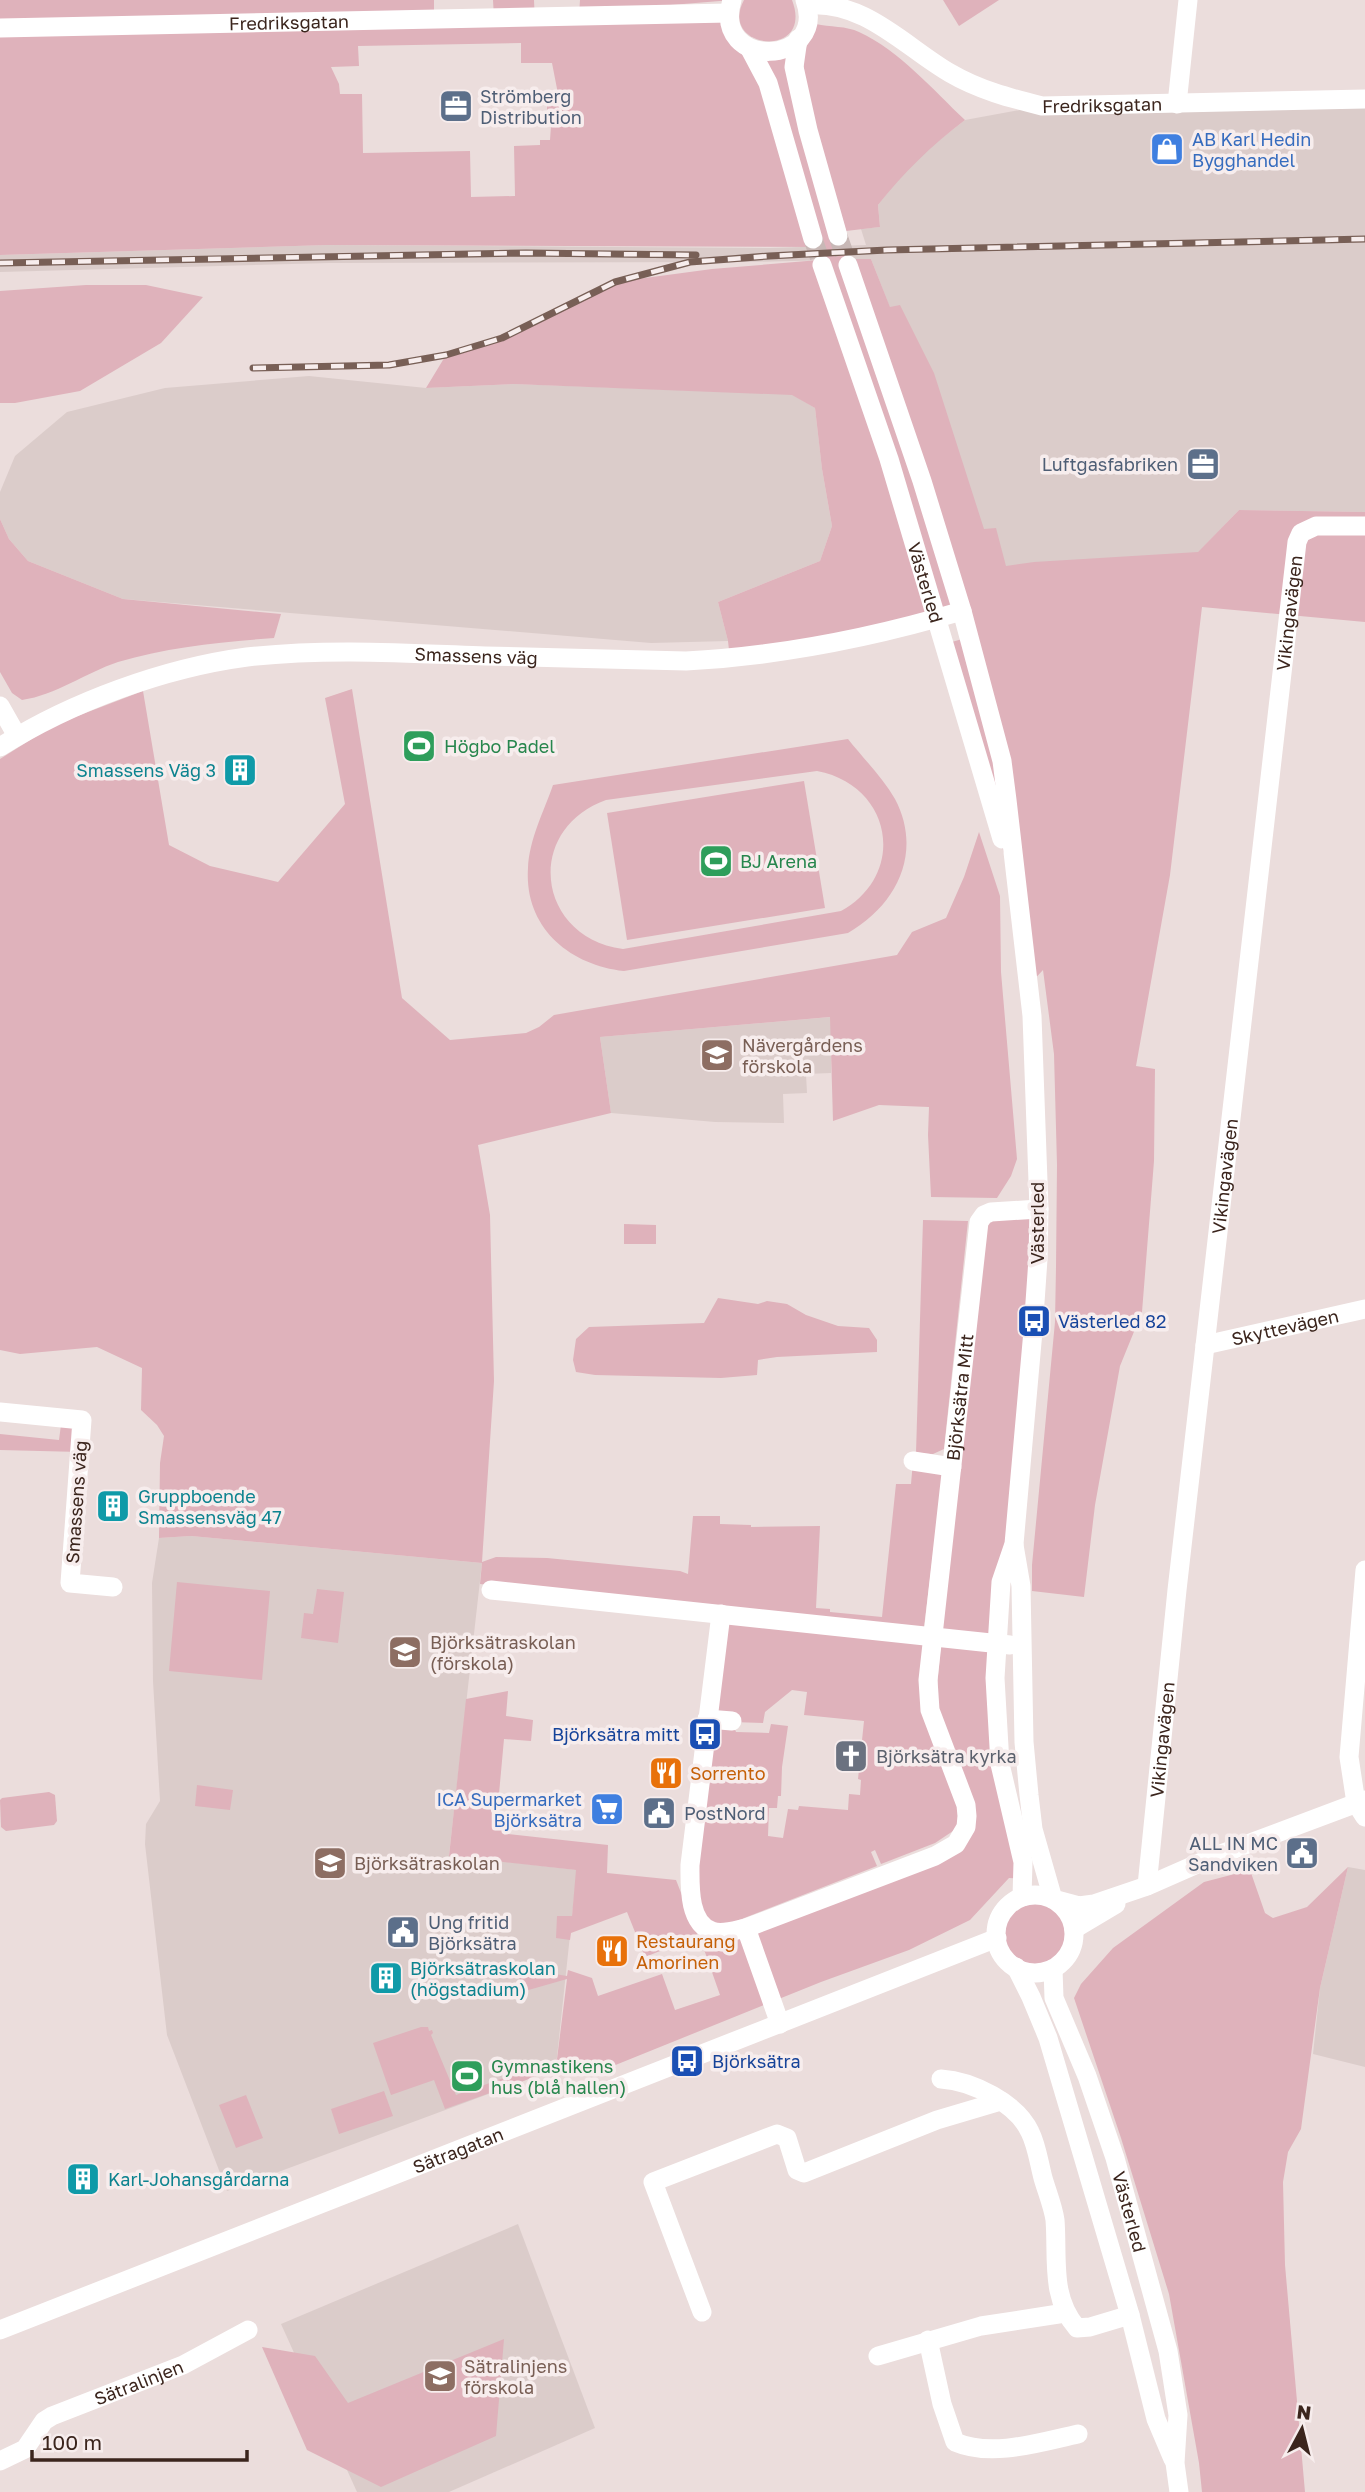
<svg xmlns="http://www.w3.org/2000/svg" width="1365" height="2492" viewBox="0 0 1365 2492" font-family="'Golos Text',sans-serif">
	<style>
		.built { fill: #dbccca }
		.green { fill: #dfb2bb; fill-rule: evenodd }
		.lines { fill: none; stroke-linecap: round; stroke-linejoin: round }
		.minor-tunnel { stroke: #c8b8b6; stroke-width: 19; stroke-dasharray: 19 10; stroke-linecap: butt }
		.minor { stroke: #fff; stroke-width: 19 }
		.rail-casing { stroke: #785f56; stroke-width: 7 }
		.rail { stroke: #f7eded; stroke-width: 4.5; stroke-dasharray: 13; stroke-linecap: butt }
		.labels { text-anchor: middle; dominant-baseline: central; stroke-width: 7; stroke-linejoin: round; paint-order: stroke }
		.street-label { font-size: 18px; fill: #3b251d; stroke: #f7eded }
		.service-label { font-size: 18px; fill: #4e5e75; stroke: #f7eded; text-anchor: start }
		.shop-label { font-size: 18px; fill: #366cbe; stroke: #f7eded; text-anchor: start }
		.leisure-label { font-size: 18px; fill: #27864d; stroke: #f7eded; text-anchor: start }
		.culture-label { font-size: 18px; fill: #0d838f; stroke: #f7eded; text-anchor: start }
		.education-label { font-size: 18px; fill: #785e54; stroke: #f7eded; text-anchor: start }
		.transit-label { font-size: 18px; fill: #164399; stroke: #f7eded; text-anchor: start }
		.worship-label { font-size: 18px; fill: #5b616d; stroke: #f7eded; text-anchor: start }
		.food-label { font-size: 18px; fill: #c56008; stroke: #f7eded; text-anchor: start }
	</style>
	<rect width="100%" height="100%" fill="#ebdddc"/>
	<g class="built">
		<path d="M 1365,99 L 1365,512 L 1239,510 L 1181,570 L 1006,629 L 894,318 L 871,259 L 748,262 L 329,263 L 0,272 L 0,255 L 327,245 L 770,248 L 866,245 L 861,229 L 880,227 L 878,205 L 902,174 L 929,148 L 965,120 L 1042,106 Z"/>
		<path d="M 309,376 L 426,388 L 513,384 L 792,394 L 815,408 L 822,469 L 832,526 L 820,561 L 718,602 L 728,641 L 651,643 L 123,599 L 28,561 L 9,539 L 0,519 L 0,492 L 15,456 L 67,412 L 165,388 Z"/>
		<path d="M 831,1017 L 831,1073 L 806,1074 L 807,1093 L 783,1094 L 784,1123 L 715,1122 L 611,1113 L 600,1037 Z"/>
		<path d="M 191,1536 L 482,1563 L 449,1855 L 577,1870 L 556,2066 L 526,2080 L 227,2191 L 167,2035 L 145,1844 L 146,1824 L 160,1801 L 153,1681 L 152,1583 L 159,1538 Z"/>
		<path d="M 1348,1867 L 1365,1870 L 1365,2067 L 1313,2054 L 1320,1988 Z"/>
		<path d="M 518,2224 L 595,2428 L 449,2492 L 357,2492 L 281,2324 Z"/>
	</g>
	<g class="green">
		<path d="M 0,0 L 434,0 L 434,19 L 494,18 L 493,0 L 534,0 L 535,24 L 579,16 L 580,0 L 732,0 L 622,9 L 729,13 L 736,35 L 784,50 L 846,259 L 871,259 L 890,307 L 900,305 L 934,373 L 984,529 L 996,528 L 1006,566 L 1034,562 L 1198,552 L 1239,510 L 1365,512 L 1365,622 L 1202,607 L 1170,875 L 1136,1066 L 1155,1069 L 1154,1161 L 1142,1312 L 1120,1366 L 1095,1505 L 1084,1597 L 1032,1591 L 1032,1565 L 1055,1322 L 1056,1267 L 1057,1165 L 1054,1054 L 1043,970 L 1029,985 L 1018,903 L 945,644 L 969,637 L 962,611 L 730,659 L 728,641 L 718,602 L 820,561 L 832,526 L 822,469 L 815,408 L 792,395 L 513,384 L 426,388 L 446,355 L 502,338 L 615,282 L 712,269 L 819,260 L 815,247 L 327,245 L 0,255 ZM 521,43 L 521,63 L 552,63 L 559,99 L 547,100 L 547,114 L 540,114 L 540,125 L 551,126 L 550,140 L 540,140 L 540,145 L 514,146 L 515,196 L 471,197 L 470,151 L 363,153 L 362,94 L 340,94 L 339,84 L 331,67 L 359,66 L 358,46 Z"/>
		<path d="M 744,0 L 792,0 C 815,60 717,50 744,0 Z"/>
		<path d="M 943,0 L 999,0 L 959,26 Z"/>
		<path d="M 816,24 C 829,27 847,26 859,32 C 900,51 933,90 965,120 C 931,146 904,172 878,205 L 880,227 L 846,231 L 806,95 L 803,55 Z"/>
		<path d="M 86,285 L 146,285 L 203,297 L 161,343 L 80,391 L 15,403 L 0,403 L 0,291 Z"/>
		<path d="M 0,519 L 9,539 L 28,561 L 123,599 L 281,614 L 274,638 C 222,642 168,647 118,662 C 85,673 56,695 22,700 L 12,693 L 0,672 Z"/>
		<path d="M 352,689 L 402,998 L 450,1040 L 526,1033 L 539,1027 L 554,1015 L 897,955 L 912,932 L 946,918 L 964,877 L 979,832 L 1000,896 L 1001,972 L 1017,1159 L 1011,1176 L 997,1198 L 931,1197 L 928,1135 L 929,1107 L 879,1105 L 833,1121 L 830,1017 L 600,1037 L 611,1113 L 478,1145 L 490,1215 L 494,1381 L 482,1562 L 496,1557 L 547,1558 L 680,1571 L 688,1574 L 693,1516 L 720,1516 L 720,1524 L 751,1525 L 751,1527 L 820,1526 L 816,1608 L 830,1609 L 830,1612 L 882,1617 L 896,1484 L 911,1484 L 913,1461 L 944,1466 L 924,1627 L 704,1608 L 480,1584 L 482,1563 L 191,1536 L 159,1538 L 160,1463 L 164,1436 L 157,1425 L 141,1410 L 142,1368 L 97,1347 L 20,1354 L 0,1350 L 0,759 L 54,725 L 143,691 L 169,845 L 210,866 L 278,882 L 345,804 L 325,698 Z"/>
		<path d="M 848,739 C 863,758 883,778 895,799 C 923,852 897,905 848,933 L 624,971 C 569,965 524,927 528,868 C 529,840 544,811 553,785 ZM 817,771 C 892,785 908,874 841,911 L 623,949 C 537,938 523,830 606,800 Z"/>
		<path d="M 804,781 L 825,908 L 627,940 L 607,813 Z"/>
		<path d="M 1039,1209 L 995,1677 L 1024,1879 L 1009,1878 L 970,1920 L 909,1950 L 821,1982 L 613,2066 L 598,2069 L 573,2063 L 556,2066 L 526,2080 L 445,2109 L 434,2080 L 391,2095 L 373,2043 L 421,2027 L 428,2027 L 429,2031 L 432,2030 L 433,2033 L 431,2035 L 456,2095 L 557,2059 L 567,1979 L 525,1991 L 517,1973 L 530,1970 L 567,1976 L 568,1970 L 592,1978 L 598,1996 L 662,1974 L 675,2010 L 720,1995 L 700,1938 L 967,1834 L 934,1721 L 979,1222 Z"/>
		<path d="M 923,1220 L 968,1221 L 944,1449 L 933,1454 L 916,1453 Z"/>
		<path d="M 624,1224 L 656,1225 L 656,1244 L 624,1244 Z"/>
		<path d="M 718,1298 L 758,1304 L 767,1301 L 787,1304 L 806,1315 L 838,1326 L 869,1328 L 877,1340 L 877,1352 L 777,1357 L 758,1360 L 757,1375 L 721,1378 L 595,1375 L 576,1372 L 573,1360 L 576,1339 L 589,1327 L 704,1323 Z"/>
		<path d="M 62,1417 L 81,1439 L 80,1452 L 0,1450 L 0,1434 L 59,1440 Z"/>
		<path d="M 177,1582 L 270,1591 L 262,1680 L 169,1671 Z"/>
		<path d="M 317,1589 L 344,1592 L 338,1643 L 301,1638 L 304,1613 L 313,1614 Z"/>
		<path d="M 721,1614 L 927,1636 L 921,1689 L 960,1811 L 956,1829 L 935,1843 L 881,1864 L 875,1850 L 871,1852 L 877,1866 L 711,1931 L 693,1904 ZM 792,1690 L 807,1692 L 804,1715 L 864,1721 L 858,1779 L 861,1780 L 860,1795 L 849,1794 L 848,1810 L 799,1806 L 798,1810 L 788,1809 L 783,1838 L 768,1836 L 769,1808 L 777,1808 L 778,1796 L 781,1796 L 782,1767 L 788,1726 L 771,1724 L 769,1733 L 736,1732 L 732,1722 L 763,1723 L 765,1712 Z"/>
		<path d="M 508,1691 L 506,1716 L 533,1720 L 531,1741 L 504,1739 L 496,1827 L 508,1828 L 508,1834 L 608,1845 L 607,1873 L 676,1880 L 698,1936 L 645,1957 L 627,1912 L 571,1933 L 570,1940 L 556,1938 L 557,1916 L 572,1916 L 576,1870 L 449,1856 L 466,1699 Z"/>
		<path d="M 197,1785 L 233,1790 L 230,1810 L 195,1806 Z"/>
		<path d="M 49,1792 L 55,1795 L 57,1821 L 54,1825 L 6,1831 L 1,1827 L 0,1800 L 2,1798 Z"/>
		<path d="M 1348,1867 L 1320,1988 L 1301,2129 L 1288,2152 L 1283,2182 L 1285,2265 L 1305,2492 L 1202,2492 L 1199,2463 L 1169,2294 L 1121,2138 L 1074,1998 L 1081,1984 L 1113,1948 L 1204,1882 L 1250,1870 L 1265,1913 L 1273,1918 L 1307,1907 Z"/>
		<circle cx="1035" cy="1934" r="39"/>
		<path d="M 384,2091 L 393,2116 L 339,2134 L 331,2109 Z"/>
		<path d="M 246,2095 L 263,2138 L 236,2148 L 219,2105 Z"/>
		<path d="M 504,2339 L 496,2436 L 381,2487 L 307,2450 L 262,2347 L 315,2356 L 348,2403 Z"/>
	</g>
	<g class="lines">
		<g class="minor-tunnel">
			<path d="M 838,236 L 848,265"/>
			<path d="M 813,239 L 822,265"/>
		</g>
		<g class="minor">
			<path d="M 732,0 C 711,71 829,66 805,0"/>
			<path id="s1" d="M 807,5 C 865,0 905,47 950,73 C 979,90 1010,98 1042,106 L 1365,99"/>
			<path id="s2" d="M 0,28 L 729,13"/>
			<path d="M 798,39 L 794,67 L 808,130 L 838,236"/>
			<path d="M 750,49 L 768,83 L 813,239"/>
			<path d="M 1177,104 L 1188,0"/>
			<path id="s3" d="M 822,265 L 889,459 L 1002,839"/>
			<path d="M 848,265 L 922,481 L 962,611 L 1002,761 L 1007,800 L 1032,1016 L 1039,1209 L 1038,1259 L 1033,1331 L 1014,1544 L 1001,1582 L 995,1678 L 1000,1764 L 1023,1862 L 1022,1897"/>
			<path d="M 0,706 L 17,736"/>
			<path id="s4" d="M 0,747 C 71,702 164,668 247,657 C 326,648 405,653 485,656 C 552,658 619,659 686,661 C 780,656 871,638 962,611"/>
			<path id="s5" d="M 1205,1345 L 1365,1309"/>
			<path d="M 0,1412 L 82,1420 L 70,1583 L 113,1587"/>
			<path d="M 913,1461 L 952,1467"/>
			<path d="M 1014,1545 L 1021,1586 L 1024,1742 L 1029,1795 L 1033,1829 L 1053,1899 L 1079,1906 L 1094,1904 L 1147,1886 L 1213,1857 L 1365,1800"/>
			<path d="M 1365,1570 L 1349,1757 L 1356,1803 L 1365,1817"/>
			<path d="M 491,1590 L 1010,1645"/>
			<path id="s6" d="M 721,1614 L 690,1865 C 690,1885 688,1923 712,1931 C 722,1935 736,1930 746,1928 L 935,1856 L 956,1844 L 966,1827 L 967,1816 L 966,1805 L 930,1710 L 928,1680 L 979,1222 L 984,1215 L 991,1212 L 1039,1209"/>
			<path d="M 707,1719 L 732,1721"/>
			<path id="s7" d="M 1147,1886 L 1177,1590 L 1297,542 L 1301,533 L 1316,526 L 1365,526"/>
			<circle cx="1035" cy="1934" r="39"/>
			<path d="M 746,1928 L 780,2024"/>
			<path d="M 1074,1929 L 1116,1904"/>
			<path d="M 1016,1967 L 1031,1997 L 1048,2038 L 1130,2315 L 1156,2419 L 1173,2459"/>
			<path id="s8" d="M 1053,1969 L 1054,1998 L 1087,2076 L 1115,2158 L 1168,2351 L 1178,2415 L 1175,2463 L 1179,2492"/>
			<path d="M 941,2079 C 972,2081 1017,2103 1030,2132 C 1037,2146 1039,2163 1043,2178 C 1047,2192 1053,2206 1055,2220 C 1058,2258 1050,2297 1077,2328 L 1090,2327 L 1130,2315"/>
			<path d="M 702,2312 L 653,2182 L 777,2134 L 787,2138 L 797,2170 L 804,2173 L 937,2120 L 1001,2101"/>
			<path id="s9" d="M 0,2330 L 997,1938"/>
			<path d="M 928,2340 L 942,2404 L 955,2442 C 992,2458 1041,2442 1078,2434"/>
			<path d="M 878,2356 L 981,2326 L 1065,2313"/>
			<path id="s10" d="M 0,2461 L 25,2449 L 44,2421 L 52,2416 L 183,2365 L 248,2330"/>
		</g>
		<g class="rail-casing">
			<g id="rail">
				<path d="M 0,263 L 526,253 L 696,255"/>
				<path d="M 253,368 L 389,365 L 446,355 L 502,338 L 615,282 L 690,262 L 769,256 L 887,250 L 1365,239"/>
			</g>
		</g>
		<use href="#rail" class="rail"/>
	</g>
	<defs>
		<g id="office-square" transform="scale(1.75)"><rect x="-9" y="-9" width="18" height="18" rx="4" fill="#5c6f8a" stroke="#f7eded"/><path d="M-6-3h4V-5.5h4V-3h4V5H-6ZM-1-4.5V-3h2v-1.5ZM-6 0V1H6V0Z" fill="#fff"/></g>
		<g id="shop-square" transform="scale(1.75)"><rect x="-9" y="-9" width="18" height="18" rx="4" fill="#3f7fe0" stroke="#f7eded"/><path d="M-5-2.5h2.3a2.7 3.5 0 0 1 5.4 0H5L5.5 6h-11ZM-1.5-2.5h3a1.5 2.3 0 0 0-3 0Z" fill="#fff"/></g>
		<g id="stadium-square" transform="scale(1.75)"><rect x="-9" y="-9" width="18" height="18" rx="4" fill="#2e9e5b" stroke="#f7eded"/><path d="M0-5a6.5 5 0 1 0 0 10a6.5 5 0 1 0 0-10ZM-3.5-1.8h7v3.6h-7Z" fill="#fff"/></g>
		<g id="building-square" transform="scale(1.75)"><rect x="-9" y="-9" width="18" height="18" rx="4" fill="#0f9aa8" stroke="#f7eded"/><path d="M-4-6H4V6H1V3H-1V6H-4ZM-2.5-4.3h1.7v1.8h-1.7ZM.8-4.3h1.7v1.8H.8ZM-2.5-1h1.7V.8h-1.7ZM.8-1h1.7V.8H.8Z" fill="#fff"/></g>
		<g id="school-square" transform="scale(1.75)"><rect x="-9" y="-9" width="18" height="18" rx="4" fill="#8d6e63" stroke="#f7eded"/><path d="M0-5L7-2L0 1L-7-2ZM-4 1L0 2.5L4 1V4Q0 6-4 4Z" fill="#fff"/></g>
		<g id="bus-square" transform="scale(1.75)"><rect x="-9" y="-9" width="18" height="18" rx="4" fill="#1a4fb4" stroke="#f7eded"/><path d="M-5-6H5V4H4V6H2V4H-2V6H-4V4H-5ZM-3.5-4V0h7V-4ZM-3.5 1.2v1.5H-2V1.2ZM2 1.2v1.5H3.5V1.2Z" fill="#fff"/></g>
		<g id="church-square" transform="scale(1.75)"><rect x="-9" y="-9" width="18" height="18" rx="4" fill="#6b7280" stroke="#f7eded"/><path d="M-1.2-6h2.4v3.5h3.3v2.4h-3.3V6h-2.4V-.1h-3.3v-2.4h3.3Z" fill="#fff"/></g>
		<g id="restaurant-square" transform="scale(1.75)"><rect x="-9" y="-9" width="18" height="18" rx="4" fill="#e8710a" stroke="#f7eded"/><path d="M-5-6h1v4h1v-4h1v4h1v-4h1v5L-1.5 .5V6h-2V.5L-5-1ZM5-6V6H3V1.5H1.5Q1.5-4 5-6Z" fill="#fff"/></g>
		<g id="supermarket-square" transform="scale(1.75)"><rect x="-9" y="-9" width="18" height="18" rx="4" fill="#3f7fe0" stroke="#f7eded"/><path d="M-6-5.5h2.5l.6 2H6L4.5 2H-2.5L-4.4-4H-6ZM-1.5 3.2a1.3 1.3 0 1 0 .1 0ZM3 3.2a1.3 1.3 0 1 0 .1 0Z" fill="#fff"/></g>
		<g id="civic-square" transform="scale(1.75)"><rect x="-9" y="-9" width="18" height="18" rx="4" fill="#5c6f8a" stroke="#f7eded"/><path d="M-.6-6.5H3V-4.5H.6V-3L4-1V1h2V6H-6V1h2V-1L-.6-3ZM-1.2 2.5V6h2.4V2.5Z" fill="#fff"/></g>
	</defs>
	<g fill-rule="evenodd">
		<use href="#office-square" x="456" y="106"/>
		<use href="#shop-square" x="1167" y="149"/>
		<use href="#office-square" x="1203" y="464"/>
		<use href="#stadium-square" x="419" y="746"/>
		<use href="#building-square" x="240" y="770"/>
		<use href="#stadium-square" x="716" y="861"/>
		<use href="#school-square" x="717" y="1055"/>
		<use href="#bus-square" x="1034" y="1321"/>
		<use href="#building-square" x="113" y="1506"/>
		<use href="#school-square" x="405" y="1652"/>
		<use href="#bus-square" x="705" y="1734"/>
		<use href="#church-square" x="851" y="1756"/>
		<use href="#restaurant-square" x="666" y="1773"/>
		<use href="#supermarket-square" x="607" y="1809"/>
		<use href="#civic-square" x="659" y="1813"/>
		<use href="#civic-square" x="1302" y="1853"/>
		<use href="#school-square" x="330" y="1863"/>
		<use href="#civic-square" x="403" y="1932"/>
		<use href="#restaurant-square" x="612" y="1951"/>
		<use href="#building-square" x="386" y="1978"/>
		<use href="#bus-square" x="687" y="2061"/>
		<use href="#stadium-square" x="467" y="2076"/>
		<use href="#building-square" x="83" y="2179"/>
		<use href="#school-square" x="440" y="2376"/>
	</g>
	<g class="labels">
		<g class="street-label">
			<text stroke="none"><textPath href="#s2" startOffset="289">Fredriksgatan</textPath></text>
			<text stroke="none"><textPath href="#s1" startOffset="320">Fredriksgatan</textPath></text>
			<text stroke="none"><textPath href="#s3" startOffset="334">Västerled</textPath></text>
			<text stroke="none"><textPath href="#s7" startOffset="1281">Vikingavägen</textPath></text>
			<text stroke="none"><textPath href="#s4" startOffset="494">Smassens väg</textPath></text>
			<text stroke="none"><textPath href="#s7" startOffset="714">Vikingavägen</textPath></text>
			<text transform="translate(1037 1223) rotate(-90)">Västerled</text>
			<text stroke="none"><textPath href="#s5" startOffset="82">Skyttevägen</textPath></text>
			<text stroke="none"><textPath href="#s6" startOffset="1046">Björksätra Mitt</textPath></text>
			<text transform="translate(76 1502) rotate(-86)">Smassens väg</text>
			<text stroke="none"><textPath href="#s7" startOffset="147">Vikingavägen</textPath></text>
			<text stroke="none"><textPath href="#s9" startOffset="492">Sätragatan</textPath></text>
			<text stroke="none"><textPath href="#s8" startOffset="256">Västerled</textPath></text>
			<text stroke="none"><textPath href="#s10" startOffset="164">Sätralinjen</textPath></text>
		</g>
		<g class="service-label">
			<text x="480" y="96">Strömberg<tspan x="480" dy="21">Distribution</tspan></text>
			<text x="1178" y="464" text-anchor="end">Luftgasfabriken</text>
			<text x="684" y="1813">PostNord</text>
			<text x="1278" y="1843" text-anchor="end">ALL IN MC<tspan x="1278" dy="21">Sandviken</tspan></text>
			<text x="428" y="1922">Ung fritid<tspan x="428" dy="21">Björksätra</tspan></text>
		</g>
		<g class="shop-label">
			<text x="1192" y="139">AB Karl Hedin<tspan x="1192" dy="21">Bygghandel</tspan></text>
			<text x="582" y="1799" text-anchor="end">ICA Supermarket<tspan x="582" dy="21">Björksätra</tspan></text>
		</g>
		<g class="leisure-label">
			<text x="444" y="746">Högbo Padel</text>
			<text x="740" y="861">BJ Arena</text>
			<text x="491" y="2066">Gymnastikens<tspan x="491" dy="21">hus (blå hallen)</tspan></text>
		</g>
		<g class="culture-label">
			<text x="216" y="770" text-anchor="end">Smassens Väg 3</text>
			<text x="138" y="1496">Gruppboende<tspan x="138" dy="21">Smassensväg 47</tspan></text>
			<text x="410" y="1968">Björksätraskolan<tspan x="410" dy="21">(högstadium)</tspan></text>
			<text x="108" y="2179">Karl-Johansgårdarna</text>
		</g>
		<g class="education-label">
			<text x="742" y="1045">Nävergårdens<tspan x="742" dy="21">förskola</tspan></text>
			<text x="430" y="1642">Björksätraskolan<tspan x="430" dy="21">(förskola)</tspan></text>
			<text x="354" y="1863">Björksätraskolan</text>
			<text x="464" y="2366">Sätralinjens<tspan x="464" dy="21">förskola</tspan></text>
		</g>
		<g class="transit-label">
			<text x="1058" y="1321">Västerled 82</text>
			<text x="680" y="1734" text-anchor="end">Björksätra mitt</text>
			<text x="712" y="2061">Björksätra</text>
		</g>
		<g class="worship-label">
			<text x="876" y="1756">Björksätra kyrka</text>
		</g>
		<g class="food-label">
			<text x="690" y="1773">Sorrento</text>
			<text x="636" y="1941">Restaurang<tspan x="636" dy="21">Amorinen</tspan></text>
		</g>
	</g>
	<g transform="translate(1302 2429) rotate(7)" stroke="#f7eded" stroke-width="5" paint-order="stroke">
	<path d="M0-5L12 26L0 18L-12 26Z" fill="#3b251d"/>
	<text y="-10" font-size="19" font-weight="bold" text-anchor="middle" fill="#3b251d">N</text>
	</g>
	<path d="M32 2450v10h215v-10" fill="none" stroke="#3b251d" stroke-width="3.5"/>
	<text x="42" y="2450" font-size="21" fill="#3b251d" stroke="#f7eded" stroke-width="5" paint-order="stroke">100 m</text>
</svg>
